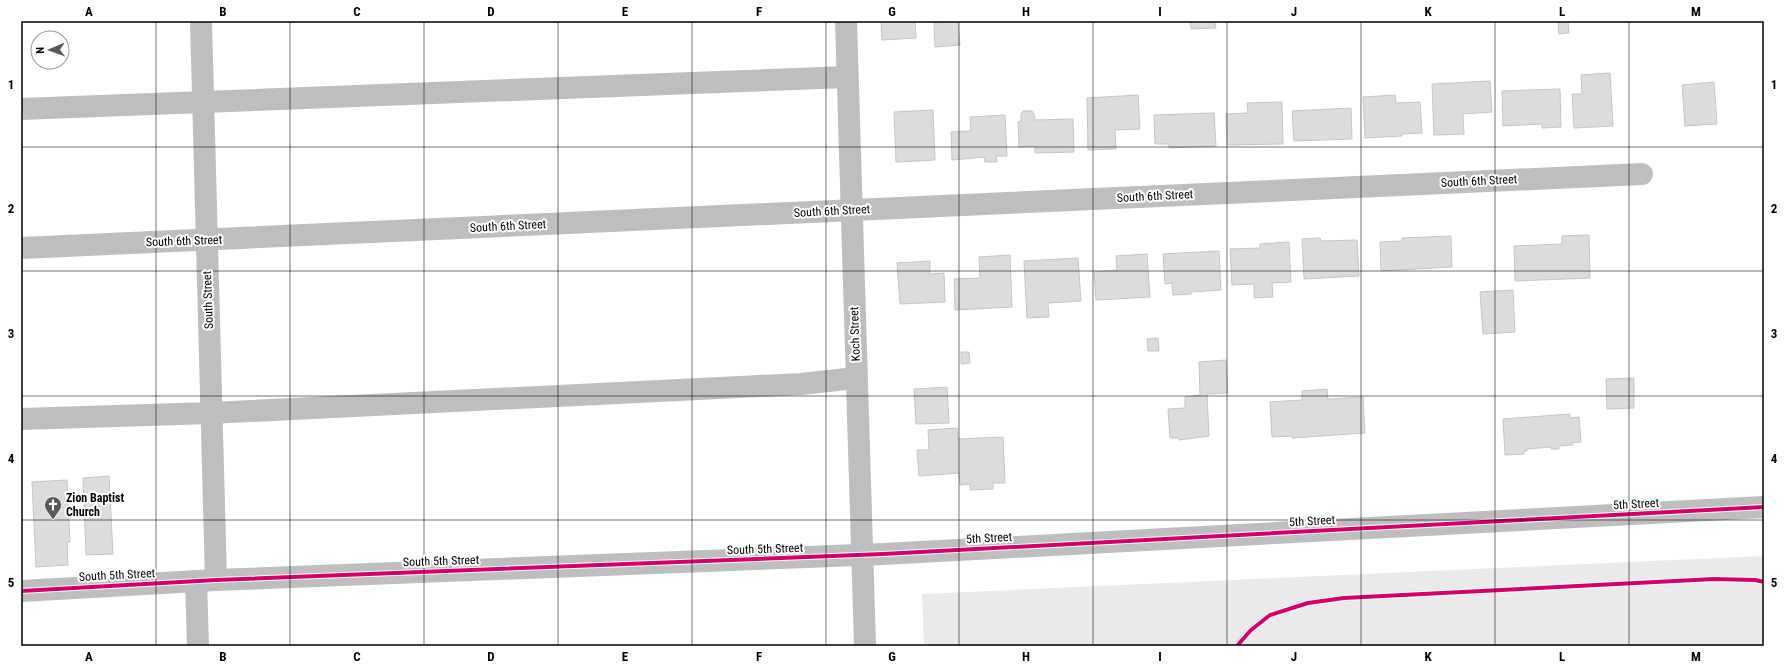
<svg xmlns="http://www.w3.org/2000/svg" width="1785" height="667" viewBox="0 0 1785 667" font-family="'Roboto Condensed',sans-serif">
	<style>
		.green { fill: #eaeaea }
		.building { fill: #dcdcdc; stroke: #c5c5c5 }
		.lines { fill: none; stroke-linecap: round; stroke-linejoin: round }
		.minor { stroke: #bebebe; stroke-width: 22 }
		.cycleway-casing { stroke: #fff; stroke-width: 6 }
		.cycleway { stroke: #d6006c; stroke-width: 4 }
		.grid { fill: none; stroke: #000; stroke-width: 1; stroke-opacity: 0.55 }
		.labels { text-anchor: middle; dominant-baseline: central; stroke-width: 4; stroke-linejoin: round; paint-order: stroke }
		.street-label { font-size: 12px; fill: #000; stroke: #fff }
		.poi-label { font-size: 12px; font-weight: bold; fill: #000; stroke: #fff; text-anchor: start }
		.neatline { fill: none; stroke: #000; stroke-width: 1.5 }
		.grid-label { font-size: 13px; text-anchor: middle; font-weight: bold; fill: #000 }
	</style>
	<rect width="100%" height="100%" fill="#fff"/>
	<path class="green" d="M 1764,556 L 1764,646 L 924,646 L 922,594 Z"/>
	<g class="building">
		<path d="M 881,21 L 915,21 L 916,38 L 882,40 Z"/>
		<path d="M 958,21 L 960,45 L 935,47 L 934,23 Z"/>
		<path d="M 1190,21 L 1215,21 L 1216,28 L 1191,29 Z"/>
		<path d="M 1558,21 L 1568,21 L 1569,33 L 1559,34 Z"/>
		<path d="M 1610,73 L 1613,126 L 1574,128 L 1572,94 L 1582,94 L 1581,75 Z"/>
		<path d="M 1490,81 L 1492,112 L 1463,114 L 1464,134 L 1434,135 L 1432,84 Z"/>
		<path d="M 1714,82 L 1717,124 L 1685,126 L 1682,85 Z"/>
		<path d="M 1560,89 L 1561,127 L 1542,128 L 1542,124 L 1503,126 L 1502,91 Z"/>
		<path d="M 1138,95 L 1140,129 L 1115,130 L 1116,149 L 1088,150 L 1087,98 Z"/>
		<path d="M 1395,95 L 1396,103 L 1420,102 L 1422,133 L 1402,134 L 1402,136 L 1365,138 L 1363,97 Z"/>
		<path d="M 1282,102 L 1283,144 L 1227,145 L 1226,114 L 1248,113 L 1247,103 Z"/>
		<path d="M 1351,108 L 1352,139 L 1294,141 L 1292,111 Z"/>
		<path d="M 933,110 L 935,160 L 896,162 L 894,112 Z"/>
		<path d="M 1023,111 L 1032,111 L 1034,114 L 1035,120 L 1073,119 L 1074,152 L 1035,153 L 1035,146 L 1019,147 L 1018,122 L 1021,121 L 1021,114 Z"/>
		<path d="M 1214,113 L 1216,146 L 1169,148 L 1169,144 L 1155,144 L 1154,115 Z"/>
		<path d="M 1005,115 L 1007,156 L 996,156 L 997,162 L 985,162 L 984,157 L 952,160 L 951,132 L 971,131 L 970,117 Z"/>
		<path d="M 1589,235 L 1590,278 L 1515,281 L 1514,246 L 1562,244 L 1562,236 Z"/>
		<path d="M 1451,236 L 1452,267 L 1381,271 L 1380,242 L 1402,241 L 1402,238 Z"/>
		<path d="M 1320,238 L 1321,241 L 1357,240 L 1359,276 L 1304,279 L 1302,239 Z"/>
		<path d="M 1289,242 L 1291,282 L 1272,283 L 1273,297 L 1254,298 L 1254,284 L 1232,285 L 1230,249 L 1260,248 L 1260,244 Z"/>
		<path d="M 1219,251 L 1221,290 L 1191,292 L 1191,294 L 1173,295 L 1172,283 L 1165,284 L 1163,254 Z"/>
		<path d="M 1147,254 L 1150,297 L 1096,300 L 1094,272 L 1117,270 L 1116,256 Z"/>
		<path d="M 1010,255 L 1012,307 L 955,310 L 954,279 L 980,278 L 979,257 Z"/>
		<path d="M 1078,258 L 1081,301 L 1048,303 L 1049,317 L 1027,318 L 1024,261 Z"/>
		<path d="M 930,261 L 930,274 L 944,273 L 945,302 L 900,304 L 897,263 Z"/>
		<path d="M 1513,290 L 1515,332 L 1483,334 L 1480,292 Z"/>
		<path d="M 1158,338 L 1159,351 L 1148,351 L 1147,339 Z"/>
		<path d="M 961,352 L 969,352 L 970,363 L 961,364 Z"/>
		<path d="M 1226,360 L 1228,393 L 1207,394 L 1209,436 L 1179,440 L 1179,438 L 1170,438 L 1168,409 L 1185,408 L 1185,397 L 1200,395 L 1199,362 Z"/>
		<path d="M 1634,378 L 1634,408 L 1607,409 L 1606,379 Z"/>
		<path d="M 947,387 L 949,423 L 916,424 L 914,389 Z"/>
		<path d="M 1327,389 L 1328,399 L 1363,397 L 1365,433 L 1292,438 L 1292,436 L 1272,437 L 1270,402 L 1302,400 L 1302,391 Z"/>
		<path d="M 1570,414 L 1570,418 L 1579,417 L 1581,442 L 1572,443 L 1573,445 L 1559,446 L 1559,449 L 1551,449 L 1551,447 L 1527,449 L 1527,451 L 1524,451 L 1524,454 L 1505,455 L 1503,419 Z"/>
		<path d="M 957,428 L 958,439 L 1003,437 L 1005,483 L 993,483 L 993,489 L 970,490 L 970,484 L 960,485 L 959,473 L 919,476 L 917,450 L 929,450 L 928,430 Z"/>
		<path d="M 109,476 L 113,554 L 86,555 L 83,478 Z"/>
		<path d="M 67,480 L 70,542 L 67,542 L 68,565 L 36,567 L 32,482 Z"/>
	</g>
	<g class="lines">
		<g class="minor">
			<path d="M 201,21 L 216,580"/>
			<path d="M 846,21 L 865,646"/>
			<path d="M 21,109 L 847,77"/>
			<path d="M 21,248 L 1642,174"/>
			<path d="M 21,419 L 211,413 L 801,384 L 856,378"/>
			<path d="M 196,581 L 198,646"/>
			<path d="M 21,591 L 216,580 L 883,554 L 1764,507"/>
		</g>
		<g class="cycleway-casing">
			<g id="cycleway">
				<path d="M 21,591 L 216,580 L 883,554 L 1764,507"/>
				<path d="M 1237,646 L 1251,630 L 1270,615 L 1308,603 L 1344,598 L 1714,579 L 1755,580 L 1764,582"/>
			</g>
		</g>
		<use href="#cycleway" class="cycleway"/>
	</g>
	<path class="grid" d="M 156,21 L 156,646M 290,21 L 290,646M 424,21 L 424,646M 558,21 L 558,646M 692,21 L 692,646M 826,21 L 826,646M 959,21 L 959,646M 1093,21 L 1093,646M 1227,21 L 1227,646M 1361,21 L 1361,646M 1495,21 L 1495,646M 1629,21 L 1629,646M 21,147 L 1764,147M 21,271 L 1764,271M 21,396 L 1764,396M 21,520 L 1764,520"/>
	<defs>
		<g id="church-pin" transform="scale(0.9)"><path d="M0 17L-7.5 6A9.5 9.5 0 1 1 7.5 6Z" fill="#595959" stroke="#fff"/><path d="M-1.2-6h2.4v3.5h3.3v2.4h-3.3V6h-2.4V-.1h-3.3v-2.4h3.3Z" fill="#fff"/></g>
	</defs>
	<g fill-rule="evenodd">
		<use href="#church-pin" x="53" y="505"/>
	</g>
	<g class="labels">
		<g class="street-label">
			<text transform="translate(1479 181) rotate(-3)">South 6th Street</text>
			<text transform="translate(1155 196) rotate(-3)">South 6th Street</text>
			<text transform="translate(832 211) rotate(-3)">South 6th Street</text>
			<text transform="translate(508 226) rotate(-3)">South 6th Street</text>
			<text transform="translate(184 241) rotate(-2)">South 6th Street</text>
			<text transform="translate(208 300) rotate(-92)">South Street</text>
			<text transform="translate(855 334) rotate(-92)">Koch Street</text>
			<text transform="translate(1636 504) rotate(-3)">5th Street</text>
			<text transform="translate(1312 521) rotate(-3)">5th Street</text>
			<text transform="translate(989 538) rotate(-3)">5th Street</text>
			<text transform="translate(765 549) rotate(-2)">South 5th Street</text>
			<text transform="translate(441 561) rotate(-2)">South 5th Street</text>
			<text transform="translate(117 575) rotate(-3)">South 5th Street</text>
		</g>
		<g class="poi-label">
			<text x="66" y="498">Zion Baptist<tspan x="66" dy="14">Church</tspan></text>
		</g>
	</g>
	<rect width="1785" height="667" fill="none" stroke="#ffffff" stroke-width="44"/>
	<g transform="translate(50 50) rotate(268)"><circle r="19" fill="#ffffff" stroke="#999999"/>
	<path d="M0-3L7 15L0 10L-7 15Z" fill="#595959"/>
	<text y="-6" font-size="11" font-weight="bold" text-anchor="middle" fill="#000000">N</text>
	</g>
	<rect x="22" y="22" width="1741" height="623" class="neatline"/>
	<g class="grid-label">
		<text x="89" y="16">A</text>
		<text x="223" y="16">B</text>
		<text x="357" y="16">C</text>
		<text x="491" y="16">D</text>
		<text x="625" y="16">E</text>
		<text x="759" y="16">F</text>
		<text x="892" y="16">G</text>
		<text x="1026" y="16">H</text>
		<text x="1160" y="16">I</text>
		<text x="1294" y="16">J</text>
		<text x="1428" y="16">K</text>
		<text x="1562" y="16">L</text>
		<text x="1696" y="16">M</text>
		<text x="11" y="89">1</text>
		<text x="1774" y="89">1</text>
		<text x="11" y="213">2</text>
		<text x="1774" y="213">2</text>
		<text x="11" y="338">3</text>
		<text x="1774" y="338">3</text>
		<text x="11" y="463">4</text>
		<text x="1774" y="463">4</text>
		<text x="11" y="587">5</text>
		<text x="1774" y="587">5</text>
		<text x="89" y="661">A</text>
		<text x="223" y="661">B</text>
		<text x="357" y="661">C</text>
		<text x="491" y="661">D</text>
		<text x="625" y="661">E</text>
		<text x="759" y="661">F</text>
		<text x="892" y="661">G</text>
		<text x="1026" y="661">H</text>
		<text x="1160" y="661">I</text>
		<text x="1294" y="661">J</text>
		<text x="1428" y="661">K</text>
		<text x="1562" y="661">L</text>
		<text x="1696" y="661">M</text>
	</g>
</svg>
